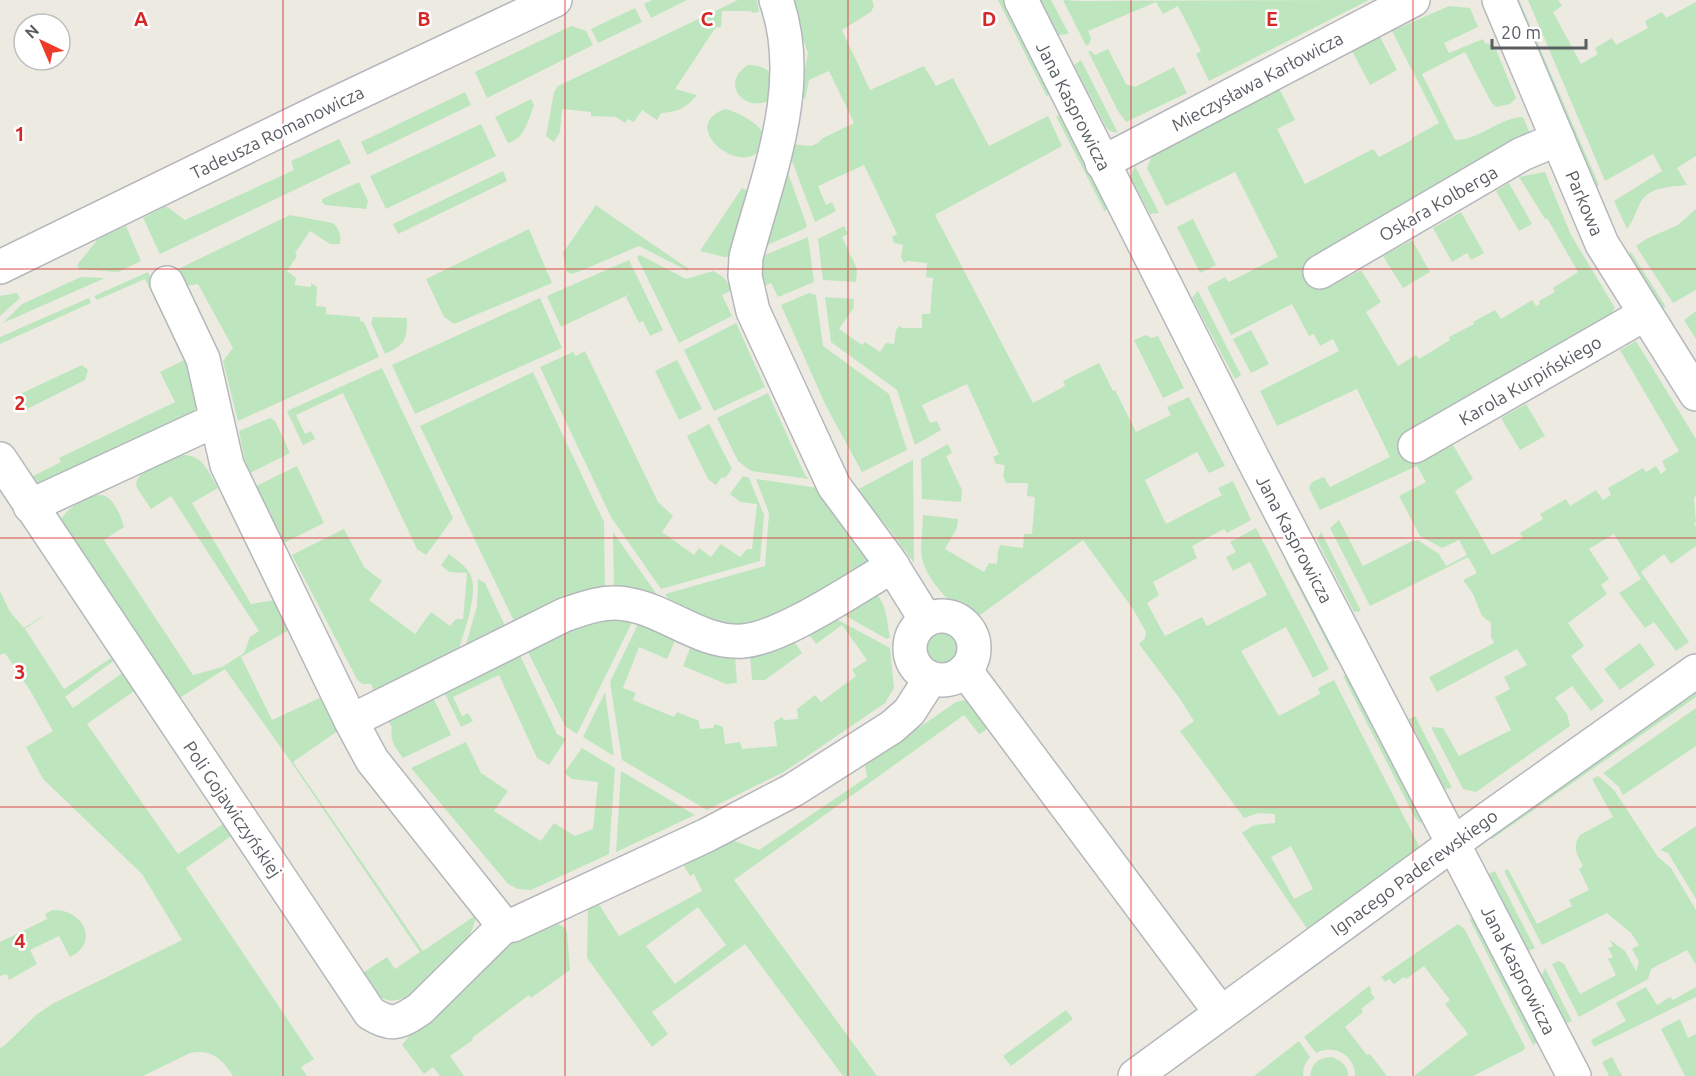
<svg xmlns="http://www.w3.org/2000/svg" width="1696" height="1076" viewBox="0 0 1696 1076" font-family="Ubuntu,sans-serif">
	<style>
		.green { fill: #bde6be; fill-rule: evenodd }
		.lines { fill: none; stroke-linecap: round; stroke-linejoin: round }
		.minor-casing { stroke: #b4b8bc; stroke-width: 36 }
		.tertiary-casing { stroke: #b4b8bc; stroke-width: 36 }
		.minor { stroke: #fff; stroke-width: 33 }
		.tertiary { stroke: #fff; stroke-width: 33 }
		.grid { fill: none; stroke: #d62828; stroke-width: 1.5; stroke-opacity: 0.55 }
		.labels { text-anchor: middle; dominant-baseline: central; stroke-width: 5; stroke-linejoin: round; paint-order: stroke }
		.street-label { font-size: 18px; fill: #5a5e63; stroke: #fff }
		.grid-label { font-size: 20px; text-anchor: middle; font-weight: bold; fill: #d62828; stroke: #fff; stroke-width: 5; stroke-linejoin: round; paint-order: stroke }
	</style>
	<rect width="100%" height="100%" fill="#edebe1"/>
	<g class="green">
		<path d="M 652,0 L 687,0 L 651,18 L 644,4 Z"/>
		<path d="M 738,0 L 757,0 L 759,12 L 752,13 L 751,11 L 722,11 L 721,27 L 716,27 L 675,89 L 697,95 C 686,108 678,112 661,113 L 657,120 L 642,110 L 634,122 L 628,119 L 625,123 L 616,117 L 591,116 L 591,112 L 562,109 L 560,132 L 554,142 L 546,136 L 554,92 L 558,86 Z"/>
		<path d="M 789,0 L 872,0 L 874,6 L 871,12 L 842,30 L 870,90 L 924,66 L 936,86 L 953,78 L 989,146 L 1048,116 L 1062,146 L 935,215 L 1033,403 L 1065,386 L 1063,381 L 1099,363 L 1113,391 L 1115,390 L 1136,432 L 1171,415 L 1167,407 L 1189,397 L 1225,466 L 1209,473 L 1197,452 L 1145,480 L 1166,524 L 1222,495 L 1218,488 L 1233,481 L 1251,520 L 1227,533 L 1224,529 L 1192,546 L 1197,558 L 1153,582 L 1159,595 L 1147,603 L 1165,636 L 1202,617 L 1207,626 L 1267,595 L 1250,562 L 1233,571 L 1226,557 L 1236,552 L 1230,542 L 1256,528 L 1329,669 L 1313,678 L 1286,627 L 1241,651 L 1279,716 L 1320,694 L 1318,688 L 1334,680 L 1419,846 L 1413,853 L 1308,930 L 1242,833 L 1254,825 L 1275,823 L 1275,814 L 1258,813 L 1244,818 L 1180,731 L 1194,721 L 1180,699 L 1139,644 L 1145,638 L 1146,632 L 1133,609 L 1083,540 L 976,618 C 957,613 928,581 923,562 C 919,548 923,530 923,515 L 958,519 L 957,528 L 945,549 L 984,572 L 989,563 L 997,564 L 998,551 L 1000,545 L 1023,548 L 1024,534 L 1032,534 L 1035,497 L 1027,496 L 1028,483 L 1006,483 L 1003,476 L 1005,465 L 996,464 L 993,457 L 999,454 L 967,384 L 922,405 L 930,423 L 937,421 L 941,430 L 915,445 L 897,390 L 831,342 L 825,297 L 854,299 L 853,309 L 839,329 L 862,345 L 865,342 L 880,352 L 886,343 L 894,344 L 896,330 L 899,326 L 902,328 L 922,328 L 922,314 L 930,314 L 933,278 L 926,277 L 927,263 L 907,261 L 904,263 L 901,257 L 903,245 L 894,243 L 892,237 L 897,234 L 864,165 L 818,186 L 826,205 L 832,202 L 836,211 L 815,222 L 788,150 L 791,144 L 811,146 L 818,143 L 823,138 L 854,123 L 829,71 L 809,80 L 805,100 L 801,89 L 808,53 ZM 1291,846 L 1313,889 L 1294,899 L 1271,857 Z"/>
		<path d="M 998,0 L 1008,0 L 1052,88 L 1047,97 Z"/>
		<path d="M 1040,0 L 1051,0 L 1069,34 L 1059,35 Z"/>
		<path d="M 1063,0 L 1081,1 L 1369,0 L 1209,81 L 1196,54 L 1201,51 L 1178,6 L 1163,14 L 1156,2 L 1088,31 L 1091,38 L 1090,43 L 1086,46 Z"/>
		<path d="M 1515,0 L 1519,0 L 1599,185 L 1591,190 Z"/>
		<path d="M 1528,0 L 1558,0 L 1562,6 L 1553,12 L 1581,64 L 1598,54 L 1595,48 L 1612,38 L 1616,45 L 1648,28 L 1645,21 L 1662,12 L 1666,18 L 1696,2 L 1696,156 L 1677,168 L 1687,185 C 1670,187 1650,186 1640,203 C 1636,212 1633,221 1627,229 L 1614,201 L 1662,171 L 1653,154 L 1605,181 Z"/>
		<path d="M 1449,6 L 1470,8 L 1478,27 L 1444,43 L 1449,53 L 1483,39 L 1485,43 L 1494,45 L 1516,98 L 1510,104 L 1496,107 L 1491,102 L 1465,52 L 1422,74 L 1455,140 C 1480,140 1498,118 1523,117 L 1532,138 L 1346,274 L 1348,277 L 1361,270 L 1381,302 L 1366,312 L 1398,366 L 1416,355 L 1419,359 L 1450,340 L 1449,337 L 1474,324 L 1473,322 L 1495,310 L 1501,319 L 1532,300 L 1536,306 L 1540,304 L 1539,301 L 1555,292 L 1553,288 L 1578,272 L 1547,218 L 1545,219 L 1519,177 L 1545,172 L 1571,235 L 1615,308 L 1605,323 L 1402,440 L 1417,464 L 1453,445 L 1473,479 L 1455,491 L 1492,555 L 1523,538 L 1520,533 L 1543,519 L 1540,514 L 1566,499 L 1570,506 L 1596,490 L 1603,500 L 1611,495 L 1608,488 L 1643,468 L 1646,472 L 1656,466 L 1661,474 L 1666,470 L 1662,461 L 1679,451 L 1620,350 L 1636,341 L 1696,439 L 1696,496 L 1694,498 L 1696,522 L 1694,524 L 1696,527 L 1696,546 L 1671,564 L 1664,554 L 1641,572 L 1689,642 L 1676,651 L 1654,622 L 1645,628 L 1619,593 L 1641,579 L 1614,534 L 1589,549 L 1609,579 L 1601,585 L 1607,594 L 1568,623 L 1584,646 L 1571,656 L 1604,701 L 1591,711 L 1572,686 L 1555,698 L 1567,714 L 1570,726 L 1476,792 L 1463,789 L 1431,727 L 1443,728 L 1459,756 L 1511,730 L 1495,697 L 1510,689 L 1504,677 L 1527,665 L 1517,649 L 1437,692 L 1429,677 L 1494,643 L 1491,637 L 1491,623 L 1482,616 L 1473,594 L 1463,580 L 1477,573 L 1468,557 L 1370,606 L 1330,528 L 1339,520 L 1363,566 L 1410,542 L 1418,540 L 1439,554 L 1446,566 L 1467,555 L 1459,540 L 1442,548 L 1420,536 L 1399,496 L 1426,482 L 1417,466 L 1320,510 L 1309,488 L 1312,482 L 1324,477 L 1330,487 L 1390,457 L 1357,389 L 1277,426 L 1260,391 L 1339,351 L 1333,339 L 1320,346 L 1314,334 L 1309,336 L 1292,304 L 1231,335 L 1207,287 L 1225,277 L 1229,282 L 1278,257 L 1235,172 L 1166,206 L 1147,168 L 1153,153 L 1279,88 L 1295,120 L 1277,129 L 1305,184 L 1373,149 L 1379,157 L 1412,140 L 1412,138 L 1439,123 L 1392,31 Z"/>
		<path d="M 635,8 L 642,22 L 598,43 L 591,29 Z"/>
		<path d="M 571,26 L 586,31 L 593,45 L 487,98 L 475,72 Z"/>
		<path d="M 1380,37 L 1397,70 L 1370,85 L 1352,51 Z"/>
		<path d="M 1108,49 L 1126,84 L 1135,87 L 1174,67 L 1187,93 L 1126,122 L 1118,111 L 1088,51 L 1091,51 L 1095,55 Z"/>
		<path d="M 1081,60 L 1118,133 L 1110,131 L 1106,127 L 1074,65 Z"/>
		<path d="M 748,65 C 759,65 764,67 772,74 L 772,99 C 746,115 718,84 748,65 Z"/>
		<path d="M 465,92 L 471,105 L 367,155 L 361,142 Z"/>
		<path d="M 531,99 L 534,105 C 529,119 524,140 508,143 L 495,117 Z"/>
		<path d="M 725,109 C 734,110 761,124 763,134 C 763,136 762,142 761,144 C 760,149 759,152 754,155 C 731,168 681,125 725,109 Z"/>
		<path d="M 1066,114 L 1111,201 L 1105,212 L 1056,116 Z"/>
		<path d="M 481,124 L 496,156 L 386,209 L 370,176 Z"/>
		<path d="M 339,139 L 351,163 L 160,254 L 143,218 L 166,206 L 185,220 L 294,170 L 291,161 Z"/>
		<path d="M 783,159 L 807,226 L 804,229 L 760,248 Z"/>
		<path d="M 1135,166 L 1159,213 L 1150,214 L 1132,180 L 1132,174 Z"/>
		<path d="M 503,171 L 507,181 L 398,234 L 393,224 Z"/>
		<path d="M 359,182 L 368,201 L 366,209 L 325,205 L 322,202 L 322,199 Z"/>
		<path d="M 1509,183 L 1532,224 L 1519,231 L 1496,191 Z"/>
		<path d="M 742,188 L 748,191 L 735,256 L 724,257 L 700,251 Z"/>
		<path d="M 596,205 L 604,211 L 689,269 L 688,271 L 639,246 L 578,272 L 571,274 L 567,272 L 563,253 Z"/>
		<path d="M 1696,209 L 1696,290 L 1673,303 L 1636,246 L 1646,239 L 1678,225 Z"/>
		<path d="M 1461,212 L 1484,253 L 1471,260 L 1467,253 L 1452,262 L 1433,228 Z"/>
		<path d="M 290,215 L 333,223 C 340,230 341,235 340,244 L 330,244 L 310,231 L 295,253 L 297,256 L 287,271 L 296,278 L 295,285 L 311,287 L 311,283 L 317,287 L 316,306 L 326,307 L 326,314 L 360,317 L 360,321 L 364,322 L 379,357 L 238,421 L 223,361 L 233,348 L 198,284 L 186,286 L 178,269 Z"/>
		<path d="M 1193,219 L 1216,265 L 1200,273 L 1177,227 Z"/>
		<path d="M 126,226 L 141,261 L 118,272 L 79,269 L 77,265 L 98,239 Z"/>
		<path d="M 844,226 L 848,234 L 842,237 L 857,269 L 856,282 L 823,280 L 818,239 Z"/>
		<path d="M 529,229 L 552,283 L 454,324 L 444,317 L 426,279 Z"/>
		<path d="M 808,237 L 814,282 L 778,297 L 771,283 L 755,290 L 758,258 Z"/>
		<path d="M 1412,240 L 1430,272 L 1403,288 L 1383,256 Z"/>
		<path d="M 1631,252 L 1666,307 L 1658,309 L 1627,257 Z"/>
		<path d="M 640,255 L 686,279 L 713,271 C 723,276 727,280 732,290 L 722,295 L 732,316 L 679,343 L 637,257 Z"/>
		<path d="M 629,260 L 663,330 L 650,336 L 643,321 L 639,323 L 626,297 L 630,294 L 561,327 L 547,296 Z"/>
		<path d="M 148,272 L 187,357 L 197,404 L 193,414 L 43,484 L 35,483 L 29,478 L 61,462 L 59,458 L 175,402 L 160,372 L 184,360 L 145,279 L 97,300 L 94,296 Z"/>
		<path d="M 81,277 L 105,278 L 3,323 L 22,304 Z"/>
		<path d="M 1198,291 L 1241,375 L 1235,379 L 1192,298 Z"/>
		<path d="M 17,293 L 20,298 L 0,316 L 0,296 Z"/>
		<path d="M 809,293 L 816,295 L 823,346 L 889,394 L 907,450 L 862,472 L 826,406 L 781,305 Z"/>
		<path d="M 89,298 L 91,303 L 0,344 L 0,337 Z"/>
		<path d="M 540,298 L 562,348 L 415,414 L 392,365 Z"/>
		<path d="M 1696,311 L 1696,339 L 1684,320 Z"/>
		<path d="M 373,317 L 407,318 C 407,340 405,345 385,354 L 371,323 Z"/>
		<path d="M 736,323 L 765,387 L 714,411 L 684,350 Z"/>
		<path d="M 1251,330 L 1269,364 L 1251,373 L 1233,339 Z"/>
		<path d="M 1146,335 L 1151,338 L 1158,336 L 1184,388 L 1163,398 L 1134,340 Z"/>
		<path d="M 585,351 L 658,502 L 673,516 L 662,532 L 694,555 L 699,548 L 711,557 L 721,544 L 740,557 L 747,549 L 752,549 L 757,504 L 740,502 L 730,494 L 743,476 L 749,478 L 764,515 L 760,561 L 661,589 L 611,517 L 540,367 L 573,352 L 576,356 Z"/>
		<path d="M 677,360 L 702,409 L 679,420 L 655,371 Z"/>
		<path d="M 82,365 L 88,370 L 85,380 L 23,411 L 17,399 L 20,394 Z"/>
		<path d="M 382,368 L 453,518 L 426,555 L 417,549 L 343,393 L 296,415 L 305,434 L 311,431 L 315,439 L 303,445 L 287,411 Z"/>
		<path d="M 533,372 L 604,522 L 605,591 L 515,623 L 420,426 Z"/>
		<path d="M 768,393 L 805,475 L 809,479 L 751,471 L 738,461 L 717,418 Z"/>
		<path d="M 1526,404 L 1545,436 L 1520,450 L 1501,418 Z"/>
		<path d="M 270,418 L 275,421 L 290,453 L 250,473 L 245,462 L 239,431 Z"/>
		<path d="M 709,424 L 732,469 L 725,478 L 722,477 L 716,485 L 708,479 L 687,436 Z"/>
		<path d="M 948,444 L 952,453 L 946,456 L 962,490 L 961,502 L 922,499 L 921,459 Z"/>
		<path d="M 177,455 C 203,453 206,469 218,488 L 192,503 L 251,604 L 274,600 L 289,630 L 241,657 L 272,720 L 322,697 L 339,730 L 293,762 L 423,951 L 476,915 C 473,948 431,975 408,996 C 383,1009 374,992 361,974 L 387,957 L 395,969 L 420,952 L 291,762 L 225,669 L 178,699 L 60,522 C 63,510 92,490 105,496 C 115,500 121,517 124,527 L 104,540 L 193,675 L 222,667 L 244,653 L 250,637 L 259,631 L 171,496 L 151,509 L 137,488 L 136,482 L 140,475 Z"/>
		<path d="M 913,460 L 914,563 L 890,530 L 855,491 Z"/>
		<path d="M 297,466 L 324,523 L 284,543 L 256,486 Z"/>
		<path d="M 756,479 L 818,488 L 873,551 L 871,565 L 756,626 L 735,630 L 672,605 L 665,594 L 765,566 L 769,513 Z"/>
		<path d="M 344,529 L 364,567 L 382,581 L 369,600 L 415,634 L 431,612 L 450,626 L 456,619 L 463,619 L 467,573 L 449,572 L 441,565 L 449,554 C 456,560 466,566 470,574 C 480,591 463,634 458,653 L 374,692 L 371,684 L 363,684 L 358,681 L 292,555 Z"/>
		<path d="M 613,532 L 660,599 L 614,590 Z"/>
		<path d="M 1321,532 L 1361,611 L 1354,612 L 1317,540 Z"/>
		<path d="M 1294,559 L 1342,653 L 1336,660 L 1286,563 Z"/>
		<path d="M 478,579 L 485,583 L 506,628 L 465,648 L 477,606 Z"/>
		<path d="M 0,591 L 10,612 L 24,628 L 49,612 L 25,629 L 64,689 L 114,656 L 116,659 L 65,697 L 73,708 L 125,671 L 137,689 L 87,724 L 178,854 L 226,822 L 234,834 L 186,868 L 314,1059 L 301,1067 L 307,1076 L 233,1076 C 222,1059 212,1049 190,1053 L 143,1076 L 0,1076 L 0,1048 L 5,1045 L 36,1015 L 52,1004 L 182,940 L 142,874 L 43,779 L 26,747 L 53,731 L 31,692 L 5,653 L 0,655 Z"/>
		<path d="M 876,594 C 887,603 887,624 890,637 L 887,639 L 837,611 Z"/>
		<path d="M 827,614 L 890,648 L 894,688 L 885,703 L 784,772 L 707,810 L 622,760 L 610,682 L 640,620 L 677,636 L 667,659 L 639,647 L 623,688 L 636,693 L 633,700 L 674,717 L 677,712 L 699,721 L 700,729 L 713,728 L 715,724 L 723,727 L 725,744 L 740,742 L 742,749 L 777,746 L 774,722 L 782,717 L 784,720 L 798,719 L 797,709 L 815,695 L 821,702 L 856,676 L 852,670 L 867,660 L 842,625 L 816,644 L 805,629 Z"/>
		<path d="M 601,617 L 634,618 L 577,734 L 565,726 L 526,648 Z"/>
		<circle cx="942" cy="648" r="18"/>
		<path d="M 791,637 L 802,653 L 765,680 L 752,680 L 750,655 Z"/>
		<path d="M 692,643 L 735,656 L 737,683 L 726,684 L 683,666 Z"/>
		<path d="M 1640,643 L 1655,665 L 1620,690 L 1604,669 Z"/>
		<path d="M 518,651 L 557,734 L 566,739 L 549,765 L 537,758 L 499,675 L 453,697 L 462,716 L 468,713 L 473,721 L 461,727 L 442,688 Z"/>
		<path d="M 1343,676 L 1354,676 L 1425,821 L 1420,823 L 1415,818 Z"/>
		<path d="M 1696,689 L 1696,697 L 1492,839 L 1488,835 Z"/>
		<path d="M 605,692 L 614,756 L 583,737 Z"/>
		<path d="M 431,693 L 451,735 L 403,758 C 396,748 389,741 392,727 L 384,715 Z"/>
		<path d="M 970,699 L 991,718 L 985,731 L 979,734 L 964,715 L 734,880 L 877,1076 L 843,1076 L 745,944 L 652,1012 L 668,1034 L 652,1047 L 587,958 L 588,908 L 596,903 L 600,906 L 619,936 L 702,891 L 694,874 L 690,876 L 683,864 L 732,840 L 759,850 L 867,777 L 865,765 L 956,702 ZM 698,907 L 726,945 L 675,984 L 646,946 Z"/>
		<path d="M 1696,708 L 1696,746 L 1623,795 L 1619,787 L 1603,773 Z"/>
		<path d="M 1415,716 L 1452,788 L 1444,789 L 1409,719 Z"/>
		<path d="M 466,742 L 481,773 L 508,791 L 494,811 L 541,841 L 554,823 L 575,836 L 593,829 L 598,782 L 572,779 L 564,773 L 582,748 L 615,768 L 609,854 L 531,890 L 518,889 L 508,884 L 411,768 Z"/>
		<path d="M 621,771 L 695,815 L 616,852 Z"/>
		<path d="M 1598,776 L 1614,790 L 1658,857 L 1671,868 L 1696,910 L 1696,965 L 1687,950 L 1651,969 L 1648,979 L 1579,1017 L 1552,964 L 1559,961 L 1564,964 L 1580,994 L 1616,975 L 1608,959 L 1613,957 L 1608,948 L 1613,946 L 1610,940 L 1625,951 L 1636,971 L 1639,962 L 1632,949 L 1639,945 L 1631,933 L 1607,913 L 1542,945 L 1504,871 L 1508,869 L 1537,924 L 1572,906 L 1569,900 L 1589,890 L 1579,869 L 1583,866 C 1577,855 1572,847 1580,835 L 1613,817 L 1592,779 Z"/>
		<path d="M 1696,826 L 1696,899 L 1668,853 L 1660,850 Z"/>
		<path d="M 1495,871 L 1535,948 L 1526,952 L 1487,875 Z"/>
		<path d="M 53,910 C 84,909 100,943 70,957 L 59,936 L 30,950 L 37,964 L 9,980 L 7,974 L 0,976 L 0,942 L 47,919 L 45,914 Z"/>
		<path d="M 1469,918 L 1474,920 L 1541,1040 L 1533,1045 Z"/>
		<path d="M 556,923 L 564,927 L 567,932 L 570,970 L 531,998 L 529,995 L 472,1038 L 473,1040 L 450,1056 L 464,1076 L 440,1076 L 433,1067 L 424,1074 L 402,1045 L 414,1030 L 504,947 Z"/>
		<path d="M 1458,924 L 1465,930 L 1525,1047 L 1524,1050 L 1473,1076 L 1414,1076 L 1468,1034 L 1445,1004 L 1450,1000 L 1424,966 L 1406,979 L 1404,977 L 1394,984 L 1389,979 L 1385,982 L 1381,977 Z"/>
		<path d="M 1545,968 L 1572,1021 L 1563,1025 L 1540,979 Z"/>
		<path d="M 1369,986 L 1372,991 L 1370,992 L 1375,998 L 1361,1009 L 1363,1012 L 1345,1027 L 1367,1055 L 1370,1054 L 1387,1076 L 1355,1076 C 1355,1055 1334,1044 1316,1053 L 1304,1037 Z"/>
		<path d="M 1646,987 L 1657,1005 L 1670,997 L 1673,1000 L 1696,987 L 1696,997 L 1594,1047 L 1591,1040 L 1626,1021 L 1616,1003 Z"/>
		<path d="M 1066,1010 L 1073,1019 L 1011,1066 L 1003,1056 Z"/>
		<path d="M 1680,1019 L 1688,1038 L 1696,1034 L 1696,1076 L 1685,1076 L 1661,1029 Z"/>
		<path d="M 1299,1041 L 1310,1057 L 1304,1066 L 1303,1076 L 1254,1076 Z"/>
		<path d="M 1332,1057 C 1341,1061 1348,1065 1348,1076 L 1310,1076 C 1312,1062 1319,1058 1332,1057 Z"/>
		<path d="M 1612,1057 L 1622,1076 L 1609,1076 L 1602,1062 Z"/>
	</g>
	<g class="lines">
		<g class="minor-casing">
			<g id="minor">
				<path d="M 776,0 C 806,84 768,175 746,257 L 745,276 L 753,311 L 834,486 L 888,559 L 926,620"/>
				<path d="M 1021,0 L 1253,459 L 1574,1076"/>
				<path d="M 1499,0 L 1602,244 L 1696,394"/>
				<path d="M 1102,163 L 1413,0"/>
				<path d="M 1320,272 L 1522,154 L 1558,139"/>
				<path d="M 167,283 L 203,359 L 227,465 L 351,721 L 372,760 L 504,926 L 513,925 L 707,835 L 793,790 L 892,727 L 909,712 L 931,678"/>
				<path d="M 1415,446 L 1645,314"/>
				<path d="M 0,459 L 370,1013 C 392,1027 399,1023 420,1009 L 504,926"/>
				<path d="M 30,506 L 216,420"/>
				<circle cx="942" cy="648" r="32"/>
				<path d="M 965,670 L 1221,1013"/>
				<path d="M 351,721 L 564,615 C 584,608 605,600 626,604 C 667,610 700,644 743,641 C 783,638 856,587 893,566"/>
				<path d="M 1135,1076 L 1476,827 L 1696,671"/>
			</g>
		</g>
		<g class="tertiary-casing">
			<path id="tertiary" d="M 0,267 L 328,107 L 555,0"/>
		</g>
		<use href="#minor" class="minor"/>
		<use href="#tertiary" class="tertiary"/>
	</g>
	<path class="grid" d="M 283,0 L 283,1076M 565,0 L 565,1076M 848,0 L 848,1076M 1131,0 L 1131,1076M 1413,0 L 1413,1076M 0,269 L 1696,269M 0,538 L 1696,538M 0,807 L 1696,807"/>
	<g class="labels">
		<g class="street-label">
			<text transform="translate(1257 81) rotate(-28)">Mieczysława Karłowicza</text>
			<text transform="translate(1074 106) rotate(63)">Jana Kasprowicza</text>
			<text transform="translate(277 132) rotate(-26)">Tadeusza Romanowicza</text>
			<text transform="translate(1438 203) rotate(-30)">Oskara Kolberga</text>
			<text transform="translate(1585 203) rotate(67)">Parkowa</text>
			<text transform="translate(1530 380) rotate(-30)">Karola Kurpińskiego</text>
			<text transform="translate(1295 539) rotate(62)">Jana Kasprowicza</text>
			<text transform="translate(233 809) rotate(56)">Poli Gojawiczyńskiej</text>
			<text transform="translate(1414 872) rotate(-36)">Ignacego Paderewskiego</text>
			<text transform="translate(1519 970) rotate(63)">Jana Kasprowicza</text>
		</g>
	</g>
	<g class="grid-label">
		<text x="141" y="26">A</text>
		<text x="424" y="26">B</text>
		<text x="707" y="26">C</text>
		<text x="989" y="26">D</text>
		<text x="1272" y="26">E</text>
		<text x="20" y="141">1</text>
		<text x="20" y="410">2</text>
		<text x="20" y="679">3</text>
		<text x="20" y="948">4</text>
	</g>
	<g transform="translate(42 42) rotate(316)"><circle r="28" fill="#ffffff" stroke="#bdbfc1" stroke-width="1.5"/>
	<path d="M0-4.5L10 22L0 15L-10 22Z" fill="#ec3c29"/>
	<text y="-9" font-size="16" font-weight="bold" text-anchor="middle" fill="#5a5e63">N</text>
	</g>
	<path d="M1492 39v9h94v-9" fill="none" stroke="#5a5e63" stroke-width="3"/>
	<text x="1501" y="39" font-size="18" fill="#5a5e63" stroke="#ffffff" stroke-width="4.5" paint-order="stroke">20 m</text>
</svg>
